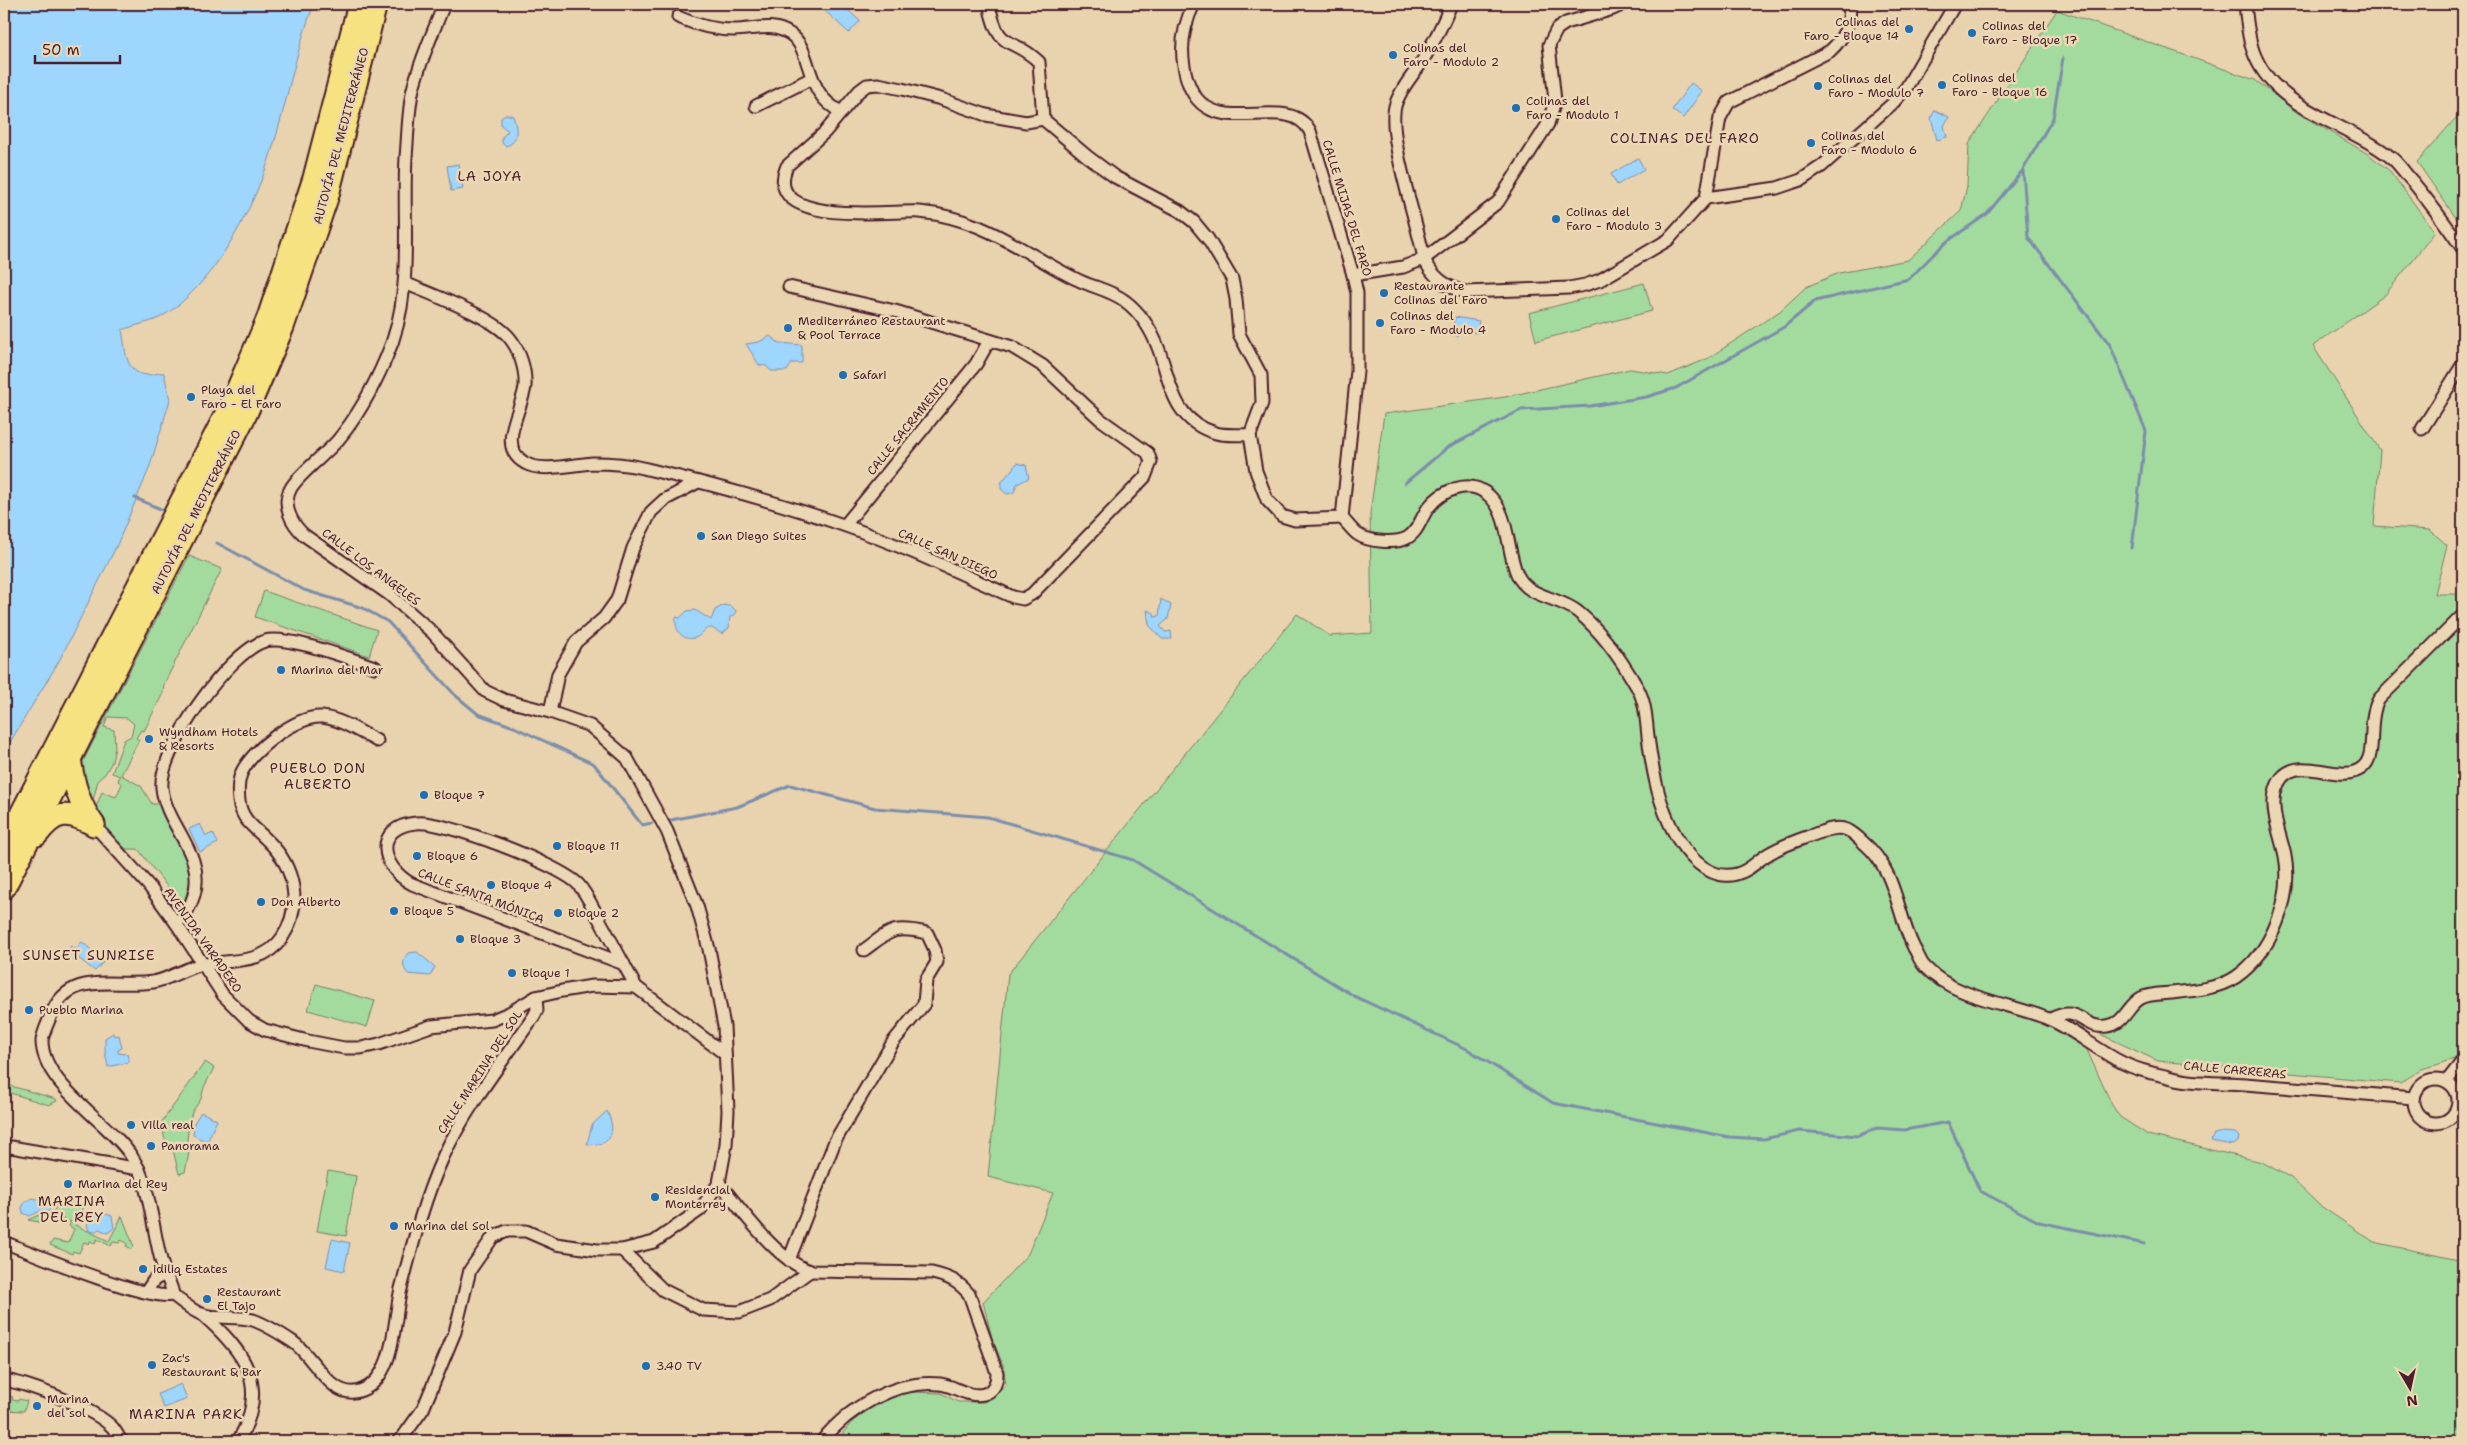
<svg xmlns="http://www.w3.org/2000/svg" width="2467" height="1445" viewBox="0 0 2467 1445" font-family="'Shantell Sans',sans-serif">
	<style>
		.green { fill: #a3db9f; stroke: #767d65 }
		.water { fill: #9ed6fe; stroke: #7c8daa }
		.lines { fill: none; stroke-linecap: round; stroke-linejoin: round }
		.stream { stroke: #7c8daa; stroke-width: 3 }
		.street-casing { stroke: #4a1f2b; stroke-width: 15 }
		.highway-casing { stroke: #4a1f2b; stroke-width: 25 }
		.street { stroke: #ecd7b5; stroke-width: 11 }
		.highway { stroke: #f7e281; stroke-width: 21 }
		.poi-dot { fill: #1f6fb2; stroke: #ecd7b5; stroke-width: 2 }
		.labels { text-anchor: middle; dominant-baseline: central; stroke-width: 5; stroke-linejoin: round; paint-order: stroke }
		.poi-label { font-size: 12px; fill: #4a1f2b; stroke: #ecd7b5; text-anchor: start }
		.street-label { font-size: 12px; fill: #4a1f2b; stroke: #ecd7b5 }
		.neighbourhood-label { font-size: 14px; letter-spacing: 1px; fill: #4a1f2b; stroke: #ecd7b5 }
	</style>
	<rect width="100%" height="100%" fill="#e8d3ae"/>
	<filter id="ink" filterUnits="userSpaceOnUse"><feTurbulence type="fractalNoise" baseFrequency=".02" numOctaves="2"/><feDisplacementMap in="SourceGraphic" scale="10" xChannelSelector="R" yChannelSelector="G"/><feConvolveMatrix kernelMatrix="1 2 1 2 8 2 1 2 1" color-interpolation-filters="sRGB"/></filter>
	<g filter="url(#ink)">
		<g class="green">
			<path d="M 2057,10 L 2255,80 L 2296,112 L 2368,154 L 2390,171 L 2435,232 L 2385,295 L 2313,346 L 2380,450 L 2374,526 L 2430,530 L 2447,545 L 2435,594 L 2463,594 L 2463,1045 L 2454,1059 L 2422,1069 L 2400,1083 L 2158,1061 L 2083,1026 L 2078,1040 L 2086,1048 L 2112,1105 L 2120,1117 L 2148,1135 L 2262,1162 L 2291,1178 L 2319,1205 L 2374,1242 L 2463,1261 L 2463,1441 L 836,1441 L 852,1422 L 883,1399 L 910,1392 L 941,1393 L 958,1402 L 984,1402 L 1006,1385 L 1003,1365 L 992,1338 L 983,1302 L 1028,1254 L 1053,1193 L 988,1177 L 1008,974 L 1297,614 L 1330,636 L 1372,633 L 1370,513 L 1384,414 L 1505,397 L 1630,369 L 1668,375 L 1707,359 L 1780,311 L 1806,287 L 1839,273 L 1908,260 L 1961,211 L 1967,186 L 1969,144 Z"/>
			<path d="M 2463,110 L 2463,228 L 2417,162 Z"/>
			<path d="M 1644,283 L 1652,311 L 1536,341 L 1529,313 Z"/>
			<path d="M 189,556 L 222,569 L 164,684 L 163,693 L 144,731 L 141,730 L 136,738 L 139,740 L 121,775 L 141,786 L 152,804 L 159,804 L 192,872 L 183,907 L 138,849 L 126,849 L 93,815 L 102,792 L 116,797 L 122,784 L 118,781 L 120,776 L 112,773 L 124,740 L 131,736 L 134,724 L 127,718 L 108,717 L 104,727 L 114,730 L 115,748 L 112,762 L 105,774 L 98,780 L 92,805 L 79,769 Z"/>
			<path d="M 264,591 L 377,630 L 369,656 L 255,617 Z"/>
			<path d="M 316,984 L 375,1001 L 367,1027 L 308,1010 Z"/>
			<path d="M 205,1062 L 214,1068 L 204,1087 L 201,1099 L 192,1112 L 189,1123 L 187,1140 L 190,1148 L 185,1172 L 179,1174 L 172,1146 L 167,1147 L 161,1123 Z"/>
			<path d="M 4,1084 L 56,1099 L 57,1101 L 49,1105 L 4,1091 Z"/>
			<path d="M 328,1171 L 356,1176 L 346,1236 L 317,1231 Z"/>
			<path d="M 58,1201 L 83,1207 L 75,1225 L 109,1241 L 122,1216 L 134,1247 L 132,1249 L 126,1246 L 127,1243 L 121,1240 L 119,1243 L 113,1242 L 111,1246 L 97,1239 L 95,1243 L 90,1241 L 89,1244 L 84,1242 L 79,1253 L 73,1251 L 72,1254 L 50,1245 L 53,1240 L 68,1243 L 74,1229 L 69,1226 L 71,1222 L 63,1219 L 61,1222 L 57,1221 L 55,1224 L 41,1218 L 39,1222 L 28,1220 L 41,1214 L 51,1217 Z"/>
			<path d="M 4,1395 L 13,1397 L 12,1400 L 18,1401 L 19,1399 L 27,1401 L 24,1411 L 4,1410 Z"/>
		</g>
		<g class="water">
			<path d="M 4,4 L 314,4 C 295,52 287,104 271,153 C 254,208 212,288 161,317 C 150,323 134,325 122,330 C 126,347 123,375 149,375 C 154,375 158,372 164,373 L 170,400 L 149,469 L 117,545 L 59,661 L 4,752 Z"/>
			<path d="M 828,4 L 841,4 L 860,21 L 849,33 L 823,9 Z"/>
			<path d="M 1691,83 L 1702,91 L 1683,118 L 1672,110 Z"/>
			<path d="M 1935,110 L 1949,117 L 1944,126 L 1947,137 L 1937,140 L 1931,118 Z"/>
			<path d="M 506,114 L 513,116 C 517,127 520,143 505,146 L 502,143 L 502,137 L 508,131 L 501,125 L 501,118 Z"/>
			<path d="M 1638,158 L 1644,169 L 1617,185 L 1611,174 Z"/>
			<path d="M 459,164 L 463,189 L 451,191 L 447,166 Z"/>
			<path d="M 1455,317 L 1479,321 L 1477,333 L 1459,330 L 1458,336 L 1452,335 Z"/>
			<path d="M 770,336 L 779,343 L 802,345 L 802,363 L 792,363 L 787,371 L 771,371 L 766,366 L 759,365 L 746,344 L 759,342 Z"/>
			<path d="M 1017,463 L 1026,465 L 1029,478 L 1017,484 L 1014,492 L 1007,494 L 1001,489 L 1001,483 Z"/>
			<path d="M 1161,599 L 1171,605 L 1168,619 L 1160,626 L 1165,632 L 1171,631 L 1172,639 L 1162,639 L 1149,625 L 1147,610 L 1154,613 L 1155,617 L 1159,616 Z"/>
			<path d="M 724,605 L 732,607 L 736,611 L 735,615 L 730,617 L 729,628 L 722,634 C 719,632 714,629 711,628 C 704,628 702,635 697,637 C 683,643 674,630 676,617 L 680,618 L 687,611 L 695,610 L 711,620 L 715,610 Z"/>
			<path d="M 200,824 L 206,836 L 213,833 L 218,843 L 200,852 L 189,829 Z"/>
			<path d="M 82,942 L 104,961 L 95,971 L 77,957 L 73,961 L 64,953 L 71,946 L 75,949 Z"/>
			<path d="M 417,952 L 435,967 L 430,976 L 408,974 C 402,966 402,961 408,953 Z"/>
			<path d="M 113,1033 L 114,1036 L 119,1035 L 122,1048 L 118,1050 L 118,1053 L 127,1054 L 129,1062 L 108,1067 L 105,1052 L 105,1038 Z"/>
			<path d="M 607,1111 C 617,1132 612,1147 587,1144 L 592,1125 Z"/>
			<path d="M 201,1112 L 217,1120 L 208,1140 L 203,1140 L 193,1135 L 194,1123 Z"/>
			<path d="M 2223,1132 L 2235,1133 L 2239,1137 L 2238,1142 L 2232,1145 L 2211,1141 L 2214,1134 Z"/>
			<path d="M 32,1198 L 51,1202 L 49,1212 L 40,1211 L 30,1216 L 23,1213 L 22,1208 L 25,1202 Z"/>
			<path d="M 102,1213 L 112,1216 L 114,1228 L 108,1233 L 99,1229 L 94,1232 L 89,1231 L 87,1225 L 89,1221 L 94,1219 L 94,1216 Z"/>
			<path d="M 332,1239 L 350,1243 L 344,1271 L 326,1267 Z"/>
			<path d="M 181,1384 L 187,1399 L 164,1408 L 158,1394 Z"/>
		</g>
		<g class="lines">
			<g class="stream">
				<path d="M 2023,171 L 2028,237 L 2110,345 L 2146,431 L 2132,548"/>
				<path d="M 1405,483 L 1448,447 L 1521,410 L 1590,406 L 1646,397 L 1676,388 L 1784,327 L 1815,301 L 1909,279 L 1945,243 L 1987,214 L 2023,170 L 2053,118 L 2063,58"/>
				<path d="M 135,498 L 163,510"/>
				<path d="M 217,543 L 304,590 L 363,608 L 388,622 L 455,695 L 478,714 L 514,727 L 594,764 L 642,825 L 652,823"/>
				<path d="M 671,820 L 737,807 L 790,785 L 875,808 L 988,817 L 1133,860 L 1354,996 L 1467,1049 L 1553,1103 L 1729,1137 L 1764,1139 L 1799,1131 L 1858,1136 L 1877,1128 L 1905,1130 L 1948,1122 L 1980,1191 L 2039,1222 L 2145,1244"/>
			</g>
			<g class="street-casing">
				<g id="street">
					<path d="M 989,4 C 999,54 1010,34 1039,62 L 1043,119"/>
					<path d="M 1194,4 C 1184,24 1180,44 1184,66 C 1198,154 1285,86 1310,131 L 1353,275 L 1357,293 L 1357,371 L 1342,518"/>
					<path d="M 1451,4 C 1443,25 1432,45 1420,65 C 1411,77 1401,89 1396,103 C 1385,132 1418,223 1424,259 L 1498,202 L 1548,124 L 1555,101 L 1549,45 L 1557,29 L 1566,23 L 1613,9 L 1624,4"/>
					<path d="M 2245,4 C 2247,21 2248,40 2255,56 C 2278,111 2349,123 2393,159 C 2400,165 2406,175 2413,182 C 2431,204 2447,226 2463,249"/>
					<path d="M 678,17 C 696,25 713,30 734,30 C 754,30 771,22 790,34 C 814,50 803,95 842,112"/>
					<path d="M 756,106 L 812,78"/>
					<path d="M 1043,119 L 1026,122 L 986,115 L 941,99 L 902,89 L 878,84 L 867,85 L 859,91 L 825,132 L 787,166 C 760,228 891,210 920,212 C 939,214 962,220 979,227 C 1013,241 1043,263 1076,279 C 1091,287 1111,290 1125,301 C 1141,313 1152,331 1159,350 C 1171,384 1173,421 1216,433 C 1226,436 1239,434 1250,435"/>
					<path d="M 1043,119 L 1088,157 L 1115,177 L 1180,211 L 1194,222 L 1208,239 L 1232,279 L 1236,299 L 1239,334 L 1261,375 L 1262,403 L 1250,435 L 1256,471 L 1267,500 L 1282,516 L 1295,520 L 1342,518"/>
					<path d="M 1706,198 L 1777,188 L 1801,180 L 1822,166 L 1892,104 L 1906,88 L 1955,4"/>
					<path d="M 1353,275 L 1403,267 L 1424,259 C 1433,277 1445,287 1465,292 L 1569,288 L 1585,285 L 1600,280 L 1668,240 L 1706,198 L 1720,118 L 1729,102 L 1830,51 C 1845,37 1850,24 1850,4"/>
					<path d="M 405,283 C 432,295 489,315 508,336 C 519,348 526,369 525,386 C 523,409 495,446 525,463 C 541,473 575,464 593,463 C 610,463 627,464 643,468 C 710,484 778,502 843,525 C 901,545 957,572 1013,597 L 1023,599 L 1032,594 L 1145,477 L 1151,462 L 1148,453 L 1100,419 L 1043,366 L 1012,347 L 895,311 L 789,287"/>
					<path d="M 2422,429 L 2463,364"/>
					<path d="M 1342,518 C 1347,523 1352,530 1357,534 C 1368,542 1395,544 1407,538 C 1418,532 1421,518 1428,508 C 1441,491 1467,479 1486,493 C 1510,511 1506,549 1517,574 C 1528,599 1559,596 1578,612 C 1601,631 1622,661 1637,687 C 1647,704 1646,725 1649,744 C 1654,780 1662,819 1684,848 C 1699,868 1721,884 1746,870 C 1755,865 1762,857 1770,853 C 1785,844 1802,839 1818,833 C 1827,830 1837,826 1847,830 C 1852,832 1860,839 1864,843 C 1897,871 1896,912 1914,948 C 1918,954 1920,962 1925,967 C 1954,998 2008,1003 2046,1018 C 2074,1029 2096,1050 2123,1063 C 2135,1069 2151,1073 2165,1076 C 2190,1084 2219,1082 2245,1084 C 2302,1089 2358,1093 2414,1098"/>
					<path d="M 845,525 L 976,364 L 989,341"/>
					<path d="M 550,712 L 558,674 L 576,642 L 604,618 L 617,600 L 633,548 L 651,512 L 664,500 L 698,482"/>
					<path d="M 377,741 C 360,732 341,719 322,717 C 297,715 250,751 241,774 C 238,782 238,792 239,801 C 242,822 255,827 268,841 C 295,867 303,906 282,938 C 264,964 233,960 205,964 C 187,966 171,979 153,982 C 114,988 69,969 51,1015 C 48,1023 43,1032 42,1041 C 42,1085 110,1122 132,1157 C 153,1189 152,1238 165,1273 C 168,1281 172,1286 173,1295 C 181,1301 191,1310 201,1314 C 217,1320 237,1315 253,1320 C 267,1325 281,1334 293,1342 C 314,1356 332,1403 362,1390 C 397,1376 393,1315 402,1285 C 413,1242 425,1196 444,1155 C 467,1106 503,1061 534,1016 L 537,1010 L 536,997"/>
					<path d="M 94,825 L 149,886 L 176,923 L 223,995 L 249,1021 L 265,1030 L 308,1041 L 344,1048 L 361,1048 L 379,1044 L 431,1026 L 492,1020 L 509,1013 L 536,997 L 562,991 L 592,986 L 636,987 L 725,1054"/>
					<path d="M 176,923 C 186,915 190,907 194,895 C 206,854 166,826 162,788 C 158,751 229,651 265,641 C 288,635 350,659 375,667"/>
					<path d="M 624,964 L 412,884 C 380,867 373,827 416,823 C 444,820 558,864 578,884 C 586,893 592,906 598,917 C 611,940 623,963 636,987"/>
					<path d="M 2051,1019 C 2080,1003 2081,1030 2107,1026 C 2125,1024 2127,1006 2141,998 C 2149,994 2161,994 2171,993 C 2192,991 2218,989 2236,977 C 2272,952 2293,897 2285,856 C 2281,836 2269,809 2276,789 C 2290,746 2340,788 2363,767 C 2378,754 2366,721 2379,699 L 2463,615"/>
					<circle cx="2436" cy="1101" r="22"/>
					<path d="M 2447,1081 L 2463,1060"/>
					<path d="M 4,1149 L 11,1147 L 139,1169"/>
					<path d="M 719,1183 C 742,1210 776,1260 810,1271 L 932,1273 C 949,1277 958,1281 969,1294 L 997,1373 C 997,1382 994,1391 984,1394 C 967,1398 956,1386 940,1384 C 896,1379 848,1408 822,1441"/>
					<path d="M 4,1242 C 34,1254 147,1301 173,1295"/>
					<path d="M 622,1250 L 663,1290 L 703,1310 L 739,1312 L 770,1300 L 810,1271"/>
					<path d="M 789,1260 L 835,1141 L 893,1042 L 924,1004 L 926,980 L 937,962 L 935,950 L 927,933 C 893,925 890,931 864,950"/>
					<path d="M 146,1292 L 154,1280 L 165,1274"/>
					<path d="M 202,1314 C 244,1351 271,1386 238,1441"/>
					<path d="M 4,1380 C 29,1384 96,1409 113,1428 C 116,1432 119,1437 121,1441"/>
					<path d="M 400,1441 L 423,1409 L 455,1332 L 470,1270 L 493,1237 L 507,1231 L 526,1231 L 556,1244 L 597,1250 L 622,1250 L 654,1242 L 700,1210 L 719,1183 L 726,1145 L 728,1111 L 724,1026 L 709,949 L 697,906 L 667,831 L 627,758 L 590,726 L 550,712 L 504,700 L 485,691 L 432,632 L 390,595 L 304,535 C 292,524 281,505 291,488 C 298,475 327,453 338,440 C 358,416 374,386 386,358 C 415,294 402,225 406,157 C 408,135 408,110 413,89 C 420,60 434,31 444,4"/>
				</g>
			</g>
			<g class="highway-casing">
				<g id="highway">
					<path d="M 70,757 C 73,783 79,804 94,825"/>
					<path d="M 37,835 C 56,810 68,811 94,825"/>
					<path d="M 4,847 L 231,404 L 268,318 L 314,178 L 359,4"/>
					<path d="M 4,888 L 246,414 L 283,327 L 328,195 L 376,4"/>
				</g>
			</g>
			<use href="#street" class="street"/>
			<use href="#highway" class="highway"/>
		</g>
	</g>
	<g class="poi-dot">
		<circle cx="1909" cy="29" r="5"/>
		<circle cx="1972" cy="33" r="5"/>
		<circle cx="1393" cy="55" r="5"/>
		<circle cx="1942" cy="85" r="5"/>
		<circle cx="1818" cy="86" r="5"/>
		<circle cx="1516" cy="108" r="5"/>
		<circle cx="1811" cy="143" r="5"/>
		<circle cx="1556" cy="219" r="5"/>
		<circle cx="1384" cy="293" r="5"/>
		<circle cx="1380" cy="323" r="5"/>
		<circle cx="788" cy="328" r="5"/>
		<circle cx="843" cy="375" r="5"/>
		<circle cx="191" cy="397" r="5"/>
		<circle cx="701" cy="536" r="5"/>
		<circle cx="281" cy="670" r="5"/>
		<circle cx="149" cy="739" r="5"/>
		<circle cx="424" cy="795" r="5"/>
		<circle cx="557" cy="846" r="5"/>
		<circle cx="417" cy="856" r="5"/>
		<circle cx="491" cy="885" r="5"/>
		<circle cx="261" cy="902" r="5"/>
		<circle cx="394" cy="911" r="5"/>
		<circle cx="558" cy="913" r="5"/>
		<circle cx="460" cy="939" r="5"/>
		<circle cx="512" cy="973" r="5"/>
		<circle cx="29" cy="1010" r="5"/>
		<circle cx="131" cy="1125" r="5"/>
		<circle cx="151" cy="1146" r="5"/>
		<circle cx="68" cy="1184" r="5"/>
		<circle cx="655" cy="1197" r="5"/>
		<circle cx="394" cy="1226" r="5"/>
		<circle cx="143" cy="1269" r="5"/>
		<circle cx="207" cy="1299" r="5"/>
		<circle cx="152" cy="1365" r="5"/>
		<circle cx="646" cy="1366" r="5"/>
		<circle cx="37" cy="1406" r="5"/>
	</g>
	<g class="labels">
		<g class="poi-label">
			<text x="1899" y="22" text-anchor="end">Colinas del<tspan x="1899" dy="14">Faro - Bloque 14</tspan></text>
			<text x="1982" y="26">Colinas del<tspan x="1982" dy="14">Faro - Bloque 17</tspan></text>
			<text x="1403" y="48">Colinas del<tspan x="1403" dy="14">Faro - Modulo 2</tspan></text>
			<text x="1952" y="78">Colinas del<tspan x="1952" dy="14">Faro - Bloque 16</tspan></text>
			<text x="1828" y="79">Colinas del<tspan x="1828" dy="14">Faro - Modulo 7</tspan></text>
			<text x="1526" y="101">Colinas del<tspan x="1526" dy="14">Faro - Modulo 1</tspan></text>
			<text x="1821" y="136">Colinas del<tspan x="1821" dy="14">Faro - Modulo 6</tspan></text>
			<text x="1566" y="212">Colinas del<tspan x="1566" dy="14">Faro - Modulo 3</tspan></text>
			<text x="1394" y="286">Restaurante<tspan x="1394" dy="14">Colinas del Faro</tspan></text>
			<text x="1390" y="316">Colinas del<tspan x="1390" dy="14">Faro - Modulo 4</tspan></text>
			<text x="798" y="321">Mediterráneo Restaurant<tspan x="798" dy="14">&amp; Pool Terrace</tspan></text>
			<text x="853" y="375">Safari</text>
			<text x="201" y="390">Playa del<tspan x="201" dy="14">Faro - El Faro</tspan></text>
			<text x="711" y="536">San Diego Suites</text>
			<text x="291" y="670">Marina del Mar</text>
			<text x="159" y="732">Wyndham Hotels<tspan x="159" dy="14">&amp; Resorts</tspan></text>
			<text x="434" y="795">Bloque 7</text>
			<text x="567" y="846">Bloque 11</text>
			<text x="427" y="856">Bloque 6</text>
			<text x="501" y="885">Bloque 4</text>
			<text x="271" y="902">Don Alberto</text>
			<text x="404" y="911">Bloque 5</text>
			<text x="568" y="913">Bloque 2</text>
			<text x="470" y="939">Bloque 3</text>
			<text x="522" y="973">Bloque 1</text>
			<text x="39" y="1010">Pueblo Marina</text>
			<text x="141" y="1125">Villa real</text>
			<text x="161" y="1146">Panorama</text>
			<text x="78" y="1184">Marina del Rey</text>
			<text x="665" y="1190">Residencial<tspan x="665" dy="14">Monterrey</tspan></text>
			<text x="404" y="1226">Marina del Sol</text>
			<text x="153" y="1269">idiliq Estates</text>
			<text x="217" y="1292">Restaurant<tspan x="217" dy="14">El Tajo</tspan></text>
			<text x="162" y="1358">Zac's<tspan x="162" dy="14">Restaurant &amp; Bar</tspan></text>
			<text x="656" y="1366">3.40 TV</text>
			<text x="47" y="1399">Marina<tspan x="47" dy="14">del sol</tspan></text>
		</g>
		<g class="street-label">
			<text transform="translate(341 136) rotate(-75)">AUTOVÍA DEL MEDITERRÁNEO</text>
			<text transform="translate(1347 208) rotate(73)">CALLE MIJAS DEL FARO</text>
			<text transform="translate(908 426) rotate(-51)">CALLE SACRAMENTO</text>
			<text transform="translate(196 512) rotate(-63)">AUTOVÍA DEL MEDITERRÁNEO</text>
			<text transform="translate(948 554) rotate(24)">CALLE SAN DIEGO</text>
			<text transform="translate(371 567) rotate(37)">CALLE LOS ANGELES</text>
			<text transform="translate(481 896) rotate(21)">CALLE SANTA MÓNICA</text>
			<text transform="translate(203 940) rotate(55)">AVENIDA VARADERO</text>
			<text transform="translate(2235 1070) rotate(5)">CALLE CARRERAS</text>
			<text transform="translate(480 1072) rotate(-57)">CALLE MARINA DEL SOL</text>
		</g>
		<g class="neighbourhood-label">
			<text x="1685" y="138">COLINAS DEL FARO</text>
			<text x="490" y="176">LA JOYA</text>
			<text x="318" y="768">PUEBLO DON<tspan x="318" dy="16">ALBERTO</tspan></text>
			<text x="89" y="955">SUNSET SUNRISE</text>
			<text x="72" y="1201">MARINA<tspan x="72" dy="16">DEL REY</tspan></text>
			<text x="186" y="1414">MARINA PARK</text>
		</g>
	</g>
	<rect width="2467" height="1445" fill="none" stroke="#ecd7b5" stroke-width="20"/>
	<rect x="10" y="10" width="2447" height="1425" fill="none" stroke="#4a1f2b" stroke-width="2" filter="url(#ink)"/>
	<g transform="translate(2410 1388) rotate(171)" stroke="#ecd7b5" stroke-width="4" paint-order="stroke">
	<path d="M0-4L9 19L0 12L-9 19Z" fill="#4a1f2b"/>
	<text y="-8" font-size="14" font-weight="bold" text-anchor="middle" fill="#4a1f2b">N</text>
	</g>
	<path d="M35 55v8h85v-8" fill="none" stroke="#4a1f2b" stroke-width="2.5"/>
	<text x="42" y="55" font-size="15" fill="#4a1f2b" stroke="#ecd7b5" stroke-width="4" paint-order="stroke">50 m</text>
</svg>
